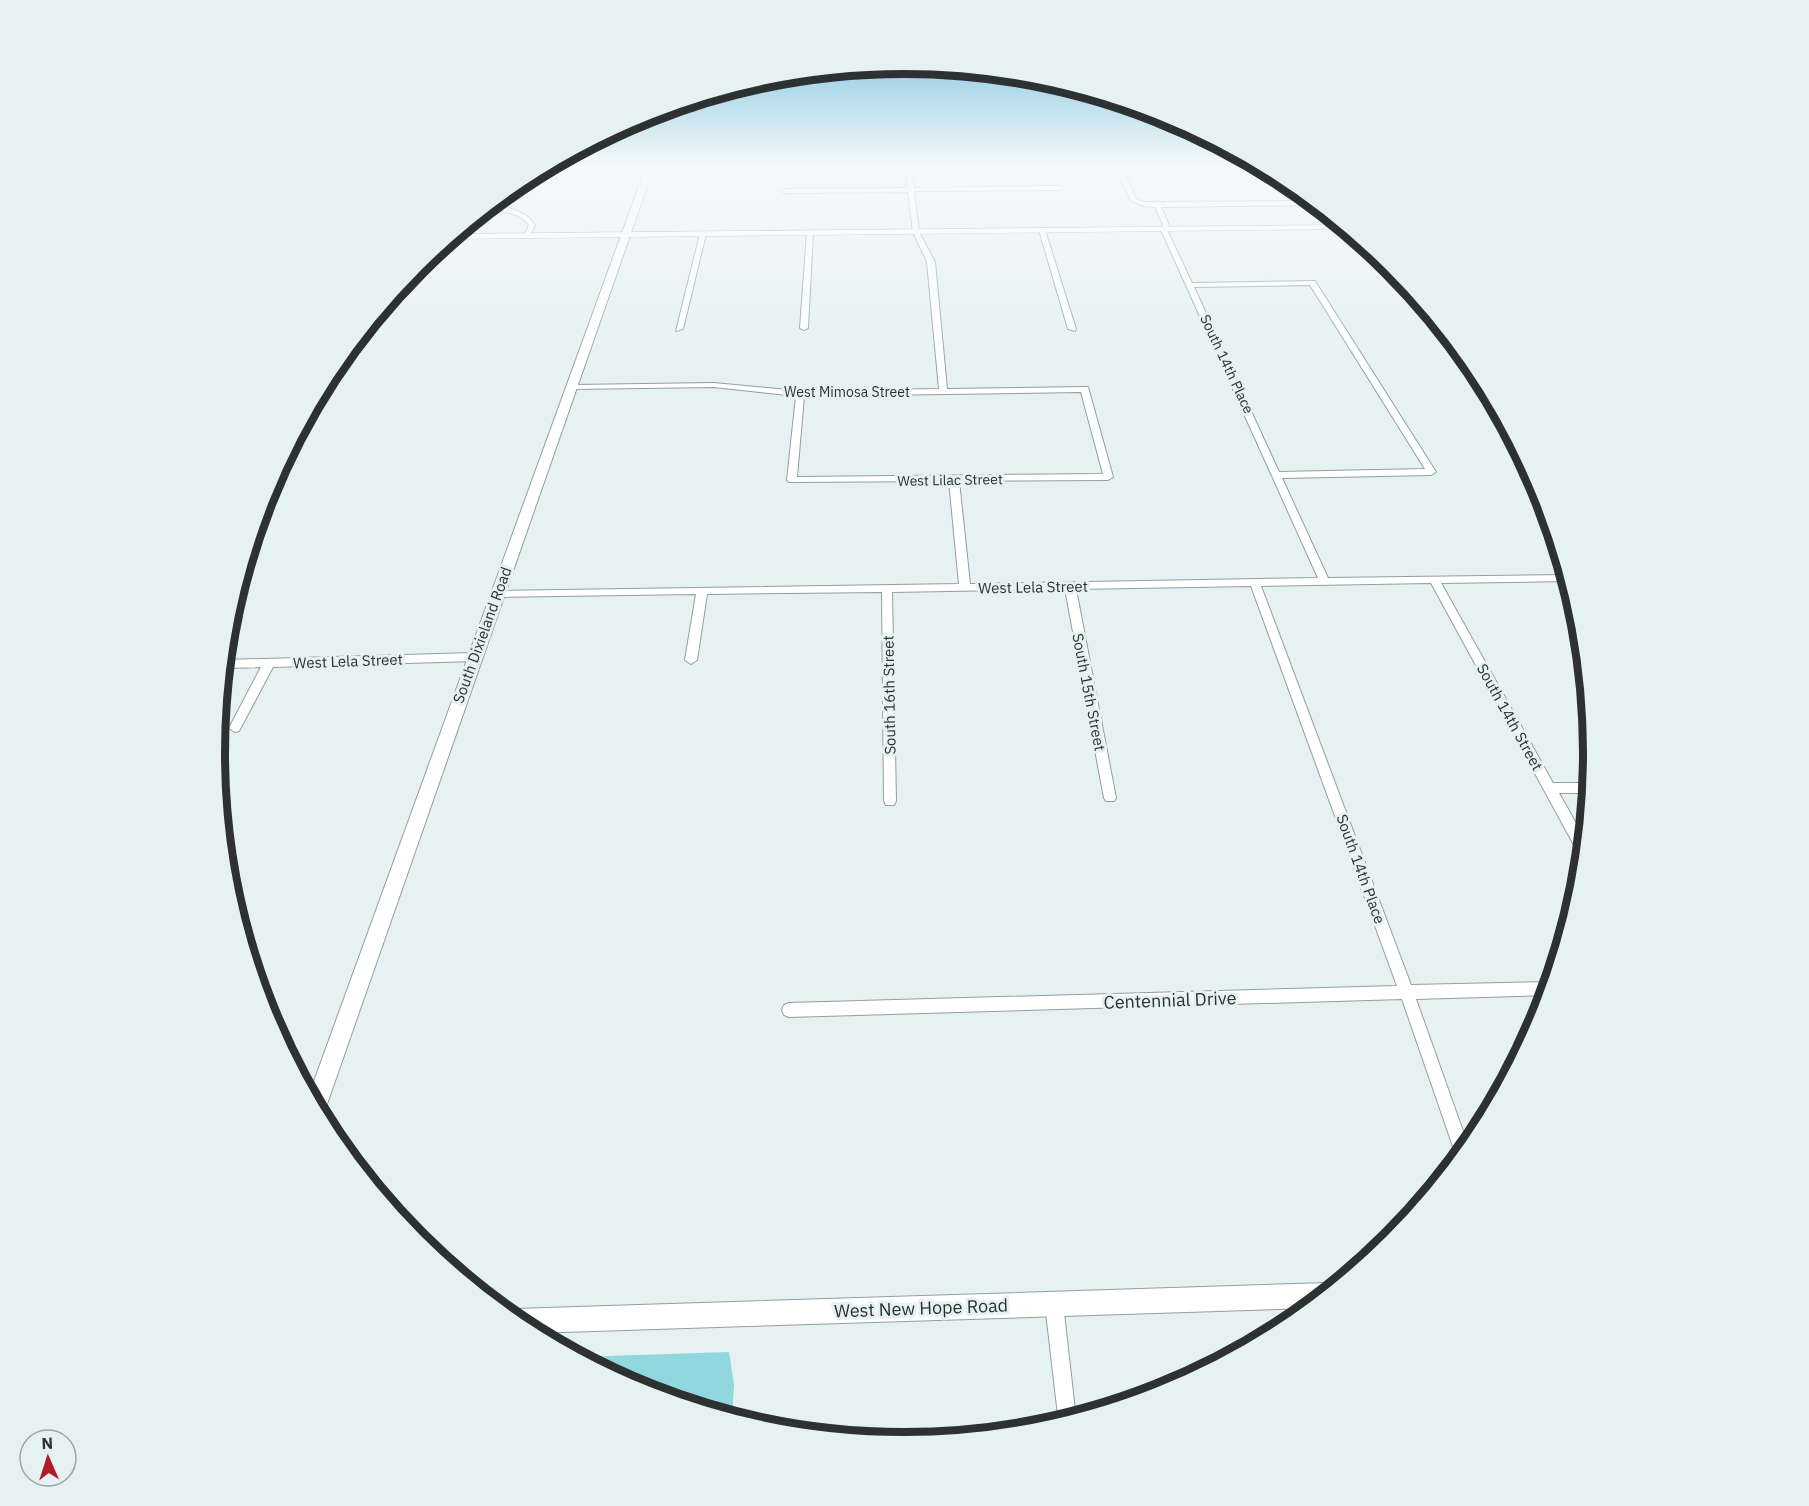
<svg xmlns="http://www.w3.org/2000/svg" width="1809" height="1506" viewBox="0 0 1809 1506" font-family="'IBM Plex Sans',sans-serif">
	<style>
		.green { fill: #90d7de }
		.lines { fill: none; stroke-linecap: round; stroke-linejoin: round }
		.stream { stroke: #3ab8c3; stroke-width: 2 }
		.minor-casing { stroke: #939e9f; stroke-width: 2 }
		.tertiary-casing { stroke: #939e9f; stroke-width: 1 }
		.secondary-casing { stroke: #939e9f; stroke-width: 2 }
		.minor { fill: #fff; fill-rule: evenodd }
		.tertiary { fill: #fff; fill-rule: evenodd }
		.secondary { fill: #fff; fill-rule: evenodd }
		.labels { text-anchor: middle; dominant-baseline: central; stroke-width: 6; stroke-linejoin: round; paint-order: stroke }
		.far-street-label { font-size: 14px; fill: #2d3132; stroke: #e6f1f2 }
		.street-label { font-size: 15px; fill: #2d3132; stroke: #e6f1f2 }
		.near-street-label { font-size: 18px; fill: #2d3132; stroke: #e6f1f2 }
		.rim { fill: none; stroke: #2d3132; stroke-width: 8 }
	</style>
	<rect width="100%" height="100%" fill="#e6f1f2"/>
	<path class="green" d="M 729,1352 L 734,1385 L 732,1418 L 640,1390 L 577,1357 Z"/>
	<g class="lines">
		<path class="stream" d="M 549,164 L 560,164"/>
		<g class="minor-casing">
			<g id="minor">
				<path d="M 905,164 L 911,164 L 914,188 L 1060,186 L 1063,188 L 1060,190 L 914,191 L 919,232 L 935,262 L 947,389 L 1088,387 L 1113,477 L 1108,480 L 959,481 L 970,584 L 1318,578 L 1161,230 L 1163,225 L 1155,207 L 1144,206 L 1131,201 L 1114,164 L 1120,164 L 1122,168 L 1263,166 L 1269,169 L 1124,172 L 1136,199 L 1145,202 L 1314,201 L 1319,205 L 1161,207 L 1169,225 L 1167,230 L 1192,283 L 1315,281 L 1436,472 L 1431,475 L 1282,478 L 1328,578 L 1568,575 L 1569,581 L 1441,583 L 1553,783 L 1592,783 L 1591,793 L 1559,793 L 1586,841 L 1584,857 L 1580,856 L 1431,583 L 1261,586 L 1411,985 L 1553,982 L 1549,995 L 1416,999 L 1469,1148 L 1458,1161 L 1402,999 L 789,1017 L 784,1015 L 782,1010 L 784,1005 L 789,1003 L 1397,986 L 1251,586 L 1076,589 L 1116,798 L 1114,801 L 1106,801 L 1104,798 L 1065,589 L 892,592 L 896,801 L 894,805 L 886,805 L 884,801 L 882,592 L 707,594 L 697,660 L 691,664 L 685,660 L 696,594 L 496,597 L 491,594 L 496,591 L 959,584 L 949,481 L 789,482 L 787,480 L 796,396 L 714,387 L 573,389 L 569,387 L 573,385 L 714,383 L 800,391 L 939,389 L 927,262 L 913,232 L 908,192 L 784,193 L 781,191 L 784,189 L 908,188 ZM 1310,285 L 1425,469 L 1279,472 L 1194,287 ZM 1081,392 L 1103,474 L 797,477 L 804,396 Z"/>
				<path d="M 518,187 L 521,189 L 520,190 L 498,201 L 494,201 L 504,194 Z"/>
				<path d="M 489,205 C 507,208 524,209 535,225 L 529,237 L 524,236 L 529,225 C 518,211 501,212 486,208 Z"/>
				<path d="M 1042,228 L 1045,230 L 1076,329 L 1075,331 L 1068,329 L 1039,230 Z"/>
				<path d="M 810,231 L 813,233 L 808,328 L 804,330 L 800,328 L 807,233 Z"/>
				<path d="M 703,232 L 706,234 L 683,329 L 676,331 L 700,234 Z"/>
				<path d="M 474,653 L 480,657 L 474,661 L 273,667 L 239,731 L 235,732 L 229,728 L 261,667 L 223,668 L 224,660 Z"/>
				<path d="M 1054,1295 L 1060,1298 L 1063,1304 L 1076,1419 L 1059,1424 L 1045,1304 L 1048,1298 Z"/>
			</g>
		</g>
		<g class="tertiary-casing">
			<path id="tertiary" d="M 1343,225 L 1348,229 L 448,239 L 454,234 Z"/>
		</g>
		<g class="secondary-casing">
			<g id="secondary">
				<path d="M 647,164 L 655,164 L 326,1107 L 320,1116 L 309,1095 Z"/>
				<path d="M 1327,1283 L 1336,1287 L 1311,1308 L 532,1333 L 505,1313 L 514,1309 Z"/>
			</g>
		</g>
		<use href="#minor" class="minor"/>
		<use href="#tertiary" class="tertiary"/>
		<use href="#secondary" class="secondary"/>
	</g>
	<linearGradient id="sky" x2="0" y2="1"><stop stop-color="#62b6d9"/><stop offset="0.44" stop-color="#f4f9f9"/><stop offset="1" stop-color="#f4f9f9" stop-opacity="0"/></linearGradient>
	<rect width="1809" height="375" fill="url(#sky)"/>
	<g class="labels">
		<g class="far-street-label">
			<text transform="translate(1227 364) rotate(65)">South 14th Place</text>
			<text x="847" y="392">West Mimosa Street</text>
			<text transform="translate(950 480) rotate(-1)">West Lilac Street</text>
		</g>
		<g class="street-label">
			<text transform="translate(1033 587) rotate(-1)">West Lela Street</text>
			<text transform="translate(482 635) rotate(-70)">South Dixieland Road</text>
			<text transform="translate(348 661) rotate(-2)">West Lela Street</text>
			<text transform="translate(1089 692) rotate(79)">South 15th Street</text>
			<text transform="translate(889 695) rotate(-91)">South 16th Street</text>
			<text transform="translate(1510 717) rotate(61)">South 14th Street</text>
			<text transform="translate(1361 869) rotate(70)">South 14th Place</text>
		</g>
		<g class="near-street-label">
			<text transform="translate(1170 1000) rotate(-2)">Centennial Drive</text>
			<text transform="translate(921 1308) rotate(-2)">West New Hope Road</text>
		</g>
	</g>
	<path d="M0 0H1809V1506H0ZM225 753a679 679 0 1 1 1358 0a679 679 0 1 1-1358 0Z" fill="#e6f1f2" fill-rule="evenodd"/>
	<path class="rim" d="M225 753a679 679 0 1 1 1358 0a679 679 0 1 1-1358 0Z"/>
	<g transform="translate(48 1458) rotate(357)"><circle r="28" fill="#e6f1f2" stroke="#9ca4a5" stroke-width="1.5"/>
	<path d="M0-4.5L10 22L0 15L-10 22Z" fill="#af1c28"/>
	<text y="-9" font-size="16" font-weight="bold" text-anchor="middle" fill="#2d3132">N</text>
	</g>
</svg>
